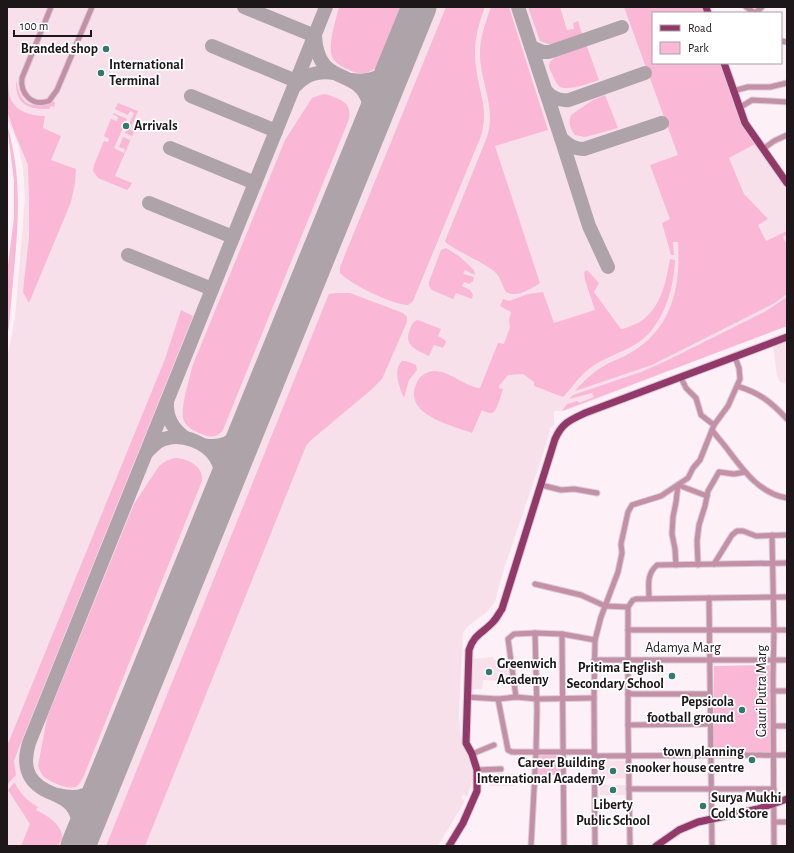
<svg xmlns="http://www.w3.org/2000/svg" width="794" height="853" viewBox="0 0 794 853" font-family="'Alegreya Sans',sans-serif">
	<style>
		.built { fill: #f8e0ea }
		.green { fill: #fab7d6 }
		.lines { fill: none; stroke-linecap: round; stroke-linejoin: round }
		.taxiway { stroke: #aea3a8; stroke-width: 14 }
		.runway { stroke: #aea3a8; stroke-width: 35 }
		.minor-casing { stroke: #d9cdd3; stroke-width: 7 }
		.major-casing { stroke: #d9cdd3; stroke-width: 9 }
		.minor { stroke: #c490a8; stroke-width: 5 }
		.major { stroke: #93386a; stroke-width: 7 }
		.poi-dot { fill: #31786f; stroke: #fff; stroke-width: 1.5 }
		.labels { text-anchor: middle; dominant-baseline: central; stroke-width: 3.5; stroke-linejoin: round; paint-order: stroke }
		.poi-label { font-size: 14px; font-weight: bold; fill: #1d171a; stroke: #fff; text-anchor: end }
		.street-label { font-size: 14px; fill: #1d171a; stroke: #fff }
	</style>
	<rect width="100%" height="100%" fill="#fdf0f6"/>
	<g class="built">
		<path d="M 7,7 L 703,7 L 653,13 L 653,63 L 721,63 L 746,130 L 787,189 L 787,326 L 570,409 L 562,411 L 554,411 L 554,425 L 549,429 L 550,431 L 545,448 L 503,572 L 495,602 L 488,611 L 467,627 L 463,633 L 459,709 L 460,734 L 473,767 L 473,778 L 467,797 L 463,795 L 461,798 L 465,801 L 438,846 L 7,846 L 7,358 L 15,318 L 25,199 L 23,169 L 18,144 L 7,119 Z"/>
		<path d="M 786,342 L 787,343 L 787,384 L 780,382 L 777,376 L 773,346 Z"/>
		<path d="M 493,657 L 494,660 L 502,659 L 504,666 L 508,666 L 510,678 L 498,681 L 483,680 L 482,689 L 469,689 L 471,659 Z"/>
		<path d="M 601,760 L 625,761 L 626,778 L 600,779 Z"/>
		<path d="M 498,773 L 515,774 L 515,786 L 490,786 L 490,777 L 498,777 Z"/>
		<path d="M 600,785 L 626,785 L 627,795 L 600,795 Z"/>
	</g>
	<g class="green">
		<path d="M 339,7 L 400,7 L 377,66 C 371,73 363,75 354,72 C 348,69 340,67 335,61 C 325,51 336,20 339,7 Z"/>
		<path d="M 446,7 L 485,7 C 477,27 473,46 476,67 C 479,94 489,108 481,136 L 413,301 L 408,305 C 393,305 350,284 340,273 L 340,267 Z"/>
		<path d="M 491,7 L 509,7 L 548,130 L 495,146 L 540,283 C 531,289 516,298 506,292 C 502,286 501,278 496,273 C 486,263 449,248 445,241 L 487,137 C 496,108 482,86 480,58 C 479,40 485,24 491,7 Z"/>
		<path d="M 528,7 L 560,7 L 567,30 L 574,29 L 573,23 L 578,21 L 583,37 L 553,44 L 548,44 L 540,41 Z"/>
		<path d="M 624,7 L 703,7 L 705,13 L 653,13 L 653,63 L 721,63 L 755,144 L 729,158 L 744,194 L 768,219 L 758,225 L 766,241 L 787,231 L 787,239 L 785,235 L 783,237 L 787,245 L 787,294 L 773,304 L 652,365 L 575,391 C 585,379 597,369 611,362 C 617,359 624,357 630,353 C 672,329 681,287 678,242 L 673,242 L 674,255 L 671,255 L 662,223 L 670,219 L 650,165 L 678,155 Z"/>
		<path d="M 586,44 L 599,80 C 591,83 568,91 560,87 C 556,84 554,78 552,74 C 549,68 547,64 552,60 C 560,51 575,48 586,44 Z"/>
		<path d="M 7,77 C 9,81 8,87 9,92 C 11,110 29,116 45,116 L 43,128 L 61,136 L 51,160 L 76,169 L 75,183 L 71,202 L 29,303 L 23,292 L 29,237 L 29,198 L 28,165 L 14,131 L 7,111 Z"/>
		<path d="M 16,80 C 21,106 30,109 53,101 L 55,103 L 54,107 L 51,106 L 49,109 C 28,110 15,104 16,80 Z"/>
		<path d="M 325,94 C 339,99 352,101 349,119 L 223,430 C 219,436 212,438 204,435 C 197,432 188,429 184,421 C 179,410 190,379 192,367 L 285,140 L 312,98 L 320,95 Z"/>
		<path d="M 605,95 L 618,128 L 585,137 L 575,135 C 570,129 568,122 571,115 L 593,100 Z"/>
		<path d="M 118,103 L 138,111 L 130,130 L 132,130 L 134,124 L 137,125 L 115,176 L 132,183 L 130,187 L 127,190 L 98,178 L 93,171 L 94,165 L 104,141 L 108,142 L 109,139 L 104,136 L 111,119 L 117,121 L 118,117 L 113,114 L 113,113 L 127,119 L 114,148 L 124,153 L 125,149 L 119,147 L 123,137 L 130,140 L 132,136 L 125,133 L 134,113 L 130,111 L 128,115 L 115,109 Z"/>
		<path d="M 7,125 C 23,179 18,227 13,282 C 11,301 10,321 7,340 L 7,273 L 14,218 L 14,181 Z"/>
		<path d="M 446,248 L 459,256 L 474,270 L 475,275 L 465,270 L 463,274 L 474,277 L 473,281 L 469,284 L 464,282 L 462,286 L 470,290 L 473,295 L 472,299 L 456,293 L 453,299 L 432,290 L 429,286 L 429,282 L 441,250 Z"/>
		<path d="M 670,259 L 675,260 C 674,288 664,324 639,342 C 625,352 607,356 593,366 C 580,374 573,387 563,397 L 534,386 L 534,382 L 523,374 L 508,375 L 499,386 L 499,388 L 503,389 C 501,394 497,414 491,413 C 488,413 484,411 482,410 L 472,433 C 451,425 401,415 417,382 C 420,376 427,371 434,371 C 448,370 466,387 480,388 L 498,343 L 504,344 L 510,327 L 509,320 L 511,312 L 500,306 L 503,299 L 509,301 L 528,294 L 543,292 L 554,323 L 595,310 L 585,280 L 584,272 L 587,270 L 599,283 L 594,292 L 621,329 L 623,329 C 630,326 638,324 644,319 C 662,304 666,281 670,259 Z"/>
		<path d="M 336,293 L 350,293 L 403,313 L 407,317 L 407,322 L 382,379 L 371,390 L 310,441 L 306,446 L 145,846 L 106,846 L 328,296 L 329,294 Z"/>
		<path d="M 787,297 L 787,326 L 562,411 L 567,404 L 577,401 L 579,403 L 594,397 L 592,393 L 569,399 L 573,395 L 641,372 L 668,360 L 766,311 Z"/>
		<path d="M 181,310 L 193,316 L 18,750 L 14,761 L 16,775 L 7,785 L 7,746 L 165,359 Z"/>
		<path d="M 418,320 L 441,329 L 438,336 L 445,340 L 446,342 L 443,348 L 434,345 L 429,356 C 417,350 403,346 410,329 C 412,324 413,321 418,320 Z"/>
		<path d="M 402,361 L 406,361 L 416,365 L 417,370 L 409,380 L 404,398 C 400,388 392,370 402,361 Z"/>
		<path d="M 174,458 C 187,458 204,466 202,481 L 83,778 C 81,780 80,784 77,786 C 71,791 50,782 44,777 C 41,774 40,770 38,766 L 47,718 L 134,504 L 159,466 L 166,461 Z"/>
		<path d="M 770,665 L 770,754 L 714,755 L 714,666 Z"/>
		<path d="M 557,754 L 560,758 L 560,775 L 537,775 L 539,755 Z"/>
		<path d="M 14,783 L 15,783 C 20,794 28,801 38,807 L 36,810 C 46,815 62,824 62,837 C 62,840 59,843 58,846 L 21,846 L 30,824 L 8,790 Z"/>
	</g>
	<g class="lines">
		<g class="taxiway">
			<path d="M 244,7 L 315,36 C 318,89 358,65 369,103 C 371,110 370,118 371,125"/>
			<path d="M 518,7 L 561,138 C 568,145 574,149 584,149 L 662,123"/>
			<path d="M 212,46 L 296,81"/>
			<path d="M 531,47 L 543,52 L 549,52 L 622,27"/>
			<path d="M 352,80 C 371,83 386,76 397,60"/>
			<path d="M 295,86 C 306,75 317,70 334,73"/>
			<path d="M 545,90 C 552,98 559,101 569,100 L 645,73"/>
			<path d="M 191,96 L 276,131"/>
			<path d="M 561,138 L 589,226 L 608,267"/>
			<path d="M 170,148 L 255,183"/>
			<path d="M 149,203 L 233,237"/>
			<path d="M 128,255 L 212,289"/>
			<path d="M 167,402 C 166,417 172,428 184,437"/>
			<path d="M 203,445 C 223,449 232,441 247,429"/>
			<path d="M 147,452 C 152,447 157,441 164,439 C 182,433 206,442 216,458 C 222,467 222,477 223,487"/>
			<path d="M 58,795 C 80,801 92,794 106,777"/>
			<path d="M 83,834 C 80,824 78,813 71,805 C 64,797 55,795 45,790 C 25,779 23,763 29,743 L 326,7"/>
		</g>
		<path class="runway" d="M 78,846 L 419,7"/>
		<g class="minor-casing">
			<g id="minor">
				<path d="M 51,7 L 22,78 C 20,94 32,107 49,101 L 57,90 L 92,7"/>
				<path d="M 746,7 L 755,13 L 762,7"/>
				<path d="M 781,41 L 787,42"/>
				<path d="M 733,91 L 748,87 L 770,87 L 787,83"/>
				<path d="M 739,108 L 752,100 L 787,102"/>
				<path d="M 763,149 L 774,141 L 787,135"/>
				<path d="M 681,378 L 686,388 L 696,398 L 701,415 L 714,425"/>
				<path d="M 737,386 C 760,393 771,402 787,419"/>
				<path d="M 712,430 C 717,437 723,443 728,450 C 743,470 760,494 787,498"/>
				<path d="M 541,485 L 561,490 L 574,489 L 597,493"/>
				<path d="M 772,535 L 774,630 L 773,677 L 774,846"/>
				<path d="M 714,564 L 732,535 L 737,531 L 743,531 L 756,536 L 787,535"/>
				<path d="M 676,565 L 675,549 L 672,534 L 673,517 L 676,502 L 678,485 L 707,496"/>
				<path d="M 698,565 L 697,541 L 699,525 L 705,506 L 708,491 L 719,472 L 734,474 L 745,472"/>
				<path d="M 535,584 L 581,595 L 605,606 L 628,607 L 633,600 L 636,599 L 787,597"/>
				<path d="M 649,598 C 649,585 646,575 657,565 L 787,563"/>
				<path d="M 709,598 L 712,846"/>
				<path d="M 628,607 L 628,725 L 630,846"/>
				<path d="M 628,630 L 787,630"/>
				<path d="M 562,634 L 564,846"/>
				<path d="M 594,660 L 787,660"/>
				<path d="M 773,691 L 787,691"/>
				<path d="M 628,694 L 709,694"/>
				<path d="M 467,697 L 498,699 L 516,697 L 537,699 L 594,698"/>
				<path d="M 516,697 L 508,639 L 514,634 L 535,633 L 562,634 L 595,640"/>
				<path d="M 498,699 L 508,750 L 512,752 L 592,752 L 597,756 L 787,755"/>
				<path d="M 628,725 L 710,724"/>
				<path d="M 774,726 L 787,726"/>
				<path d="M 472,754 L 494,745"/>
				<path d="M 477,770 L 501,769"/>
				<path d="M 629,789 L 774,789"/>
				<path d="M 774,822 L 787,822"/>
				<path d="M 531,846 L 536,753 L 537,710 L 535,633"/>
				<path d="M 595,846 L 594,698 L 595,640 L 601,617 L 618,572 L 622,553 L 621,544 L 628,512 L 632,505 L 661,496 L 688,478 L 693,468 L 700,460 L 714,425 L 728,406 L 740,379 L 739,368 L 735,357"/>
			</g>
		</g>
		<g class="major-casing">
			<g id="major">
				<path d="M 706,7 L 708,13"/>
				<path d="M 724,63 L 745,123 L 787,183"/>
				<path d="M 449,846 L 463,823 L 477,791 L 477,770 L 472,754 L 466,743 L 469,650 C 474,634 483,633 493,622 C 497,618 499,613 502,609 L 555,439 C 562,423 570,420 585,413 L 787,337"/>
				<path d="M 656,846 L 679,830 L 698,822 L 758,809 L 787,799"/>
			</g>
		</g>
		<use href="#minor" class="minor"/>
		<use href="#major" class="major"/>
	</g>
	<g class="poi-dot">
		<circle cx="106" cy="49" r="4"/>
		<circle cx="101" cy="73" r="4"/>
		<circle cx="126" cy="126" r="4"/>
		<circle cx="489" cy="672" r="4"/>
		<circle cx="672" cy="676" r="4"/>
		<circle cx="742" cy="710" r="4"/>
		<circle cx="752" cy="760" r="4"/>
		<circle cx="613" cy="771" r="4"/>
		<circle cx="613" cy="790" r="4"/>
		<circle cx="703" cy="806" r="4"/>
	</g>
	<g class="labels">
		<g class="poi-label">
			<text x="98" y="49">Branded shop</text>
			<text x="109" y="65" text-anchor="start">International<tspan x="109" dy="16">Terminal</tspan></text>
			<text x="134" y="126" text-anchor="start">Arrivals</text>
			<text x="497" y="664" text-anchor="start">Greenwich<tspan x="497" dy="16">Academy</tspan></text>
			<text x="664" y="668">Pritima English<tspan x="664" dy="16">Secondary School</tspan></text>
			<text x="734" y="702">Pepsicola<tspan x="734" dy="16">football ground</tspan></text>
			<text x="744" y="752">town planning<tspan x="744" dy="16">snooker house centre</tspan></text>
			<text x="605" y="763">Career Building<tspan x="605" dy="16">International Academy</tspan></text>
			<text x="711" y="798" text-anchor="start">Surya Mukhi<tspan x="711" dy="16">Cold Store</tspan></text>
			<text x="613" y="805" text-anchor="middle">Liberty<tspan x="613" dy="16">Public School</tspan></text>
		</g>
		<g class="street-label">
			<text x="683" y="648">Adamya Marg</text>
			<text transform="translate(762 691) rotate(-90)">Gauri Putra Marg</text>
		</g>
	</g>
	<rect width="794" height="853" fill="none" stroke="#1d171a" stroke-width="16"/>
	<rect x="652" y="12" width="130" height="52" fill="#ffffff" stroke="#a5a2a3"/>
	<rect x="660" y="25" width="20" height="6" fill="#93386a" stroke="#a5a2a3"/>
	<text x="688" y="32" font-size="12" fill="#1d171a">Road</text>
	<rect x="660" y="42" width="20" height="12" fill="#fab7d6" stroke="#a5a2a3"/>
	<text x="688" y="52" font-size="12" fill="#1d171a">Park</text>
	<path d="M14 30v6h77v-6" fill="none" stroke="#1d171a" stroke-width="2"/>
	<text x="20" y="30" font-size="12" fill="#1d171a" stroke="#ffffff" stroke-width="3" paint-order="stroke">100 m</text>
</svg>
